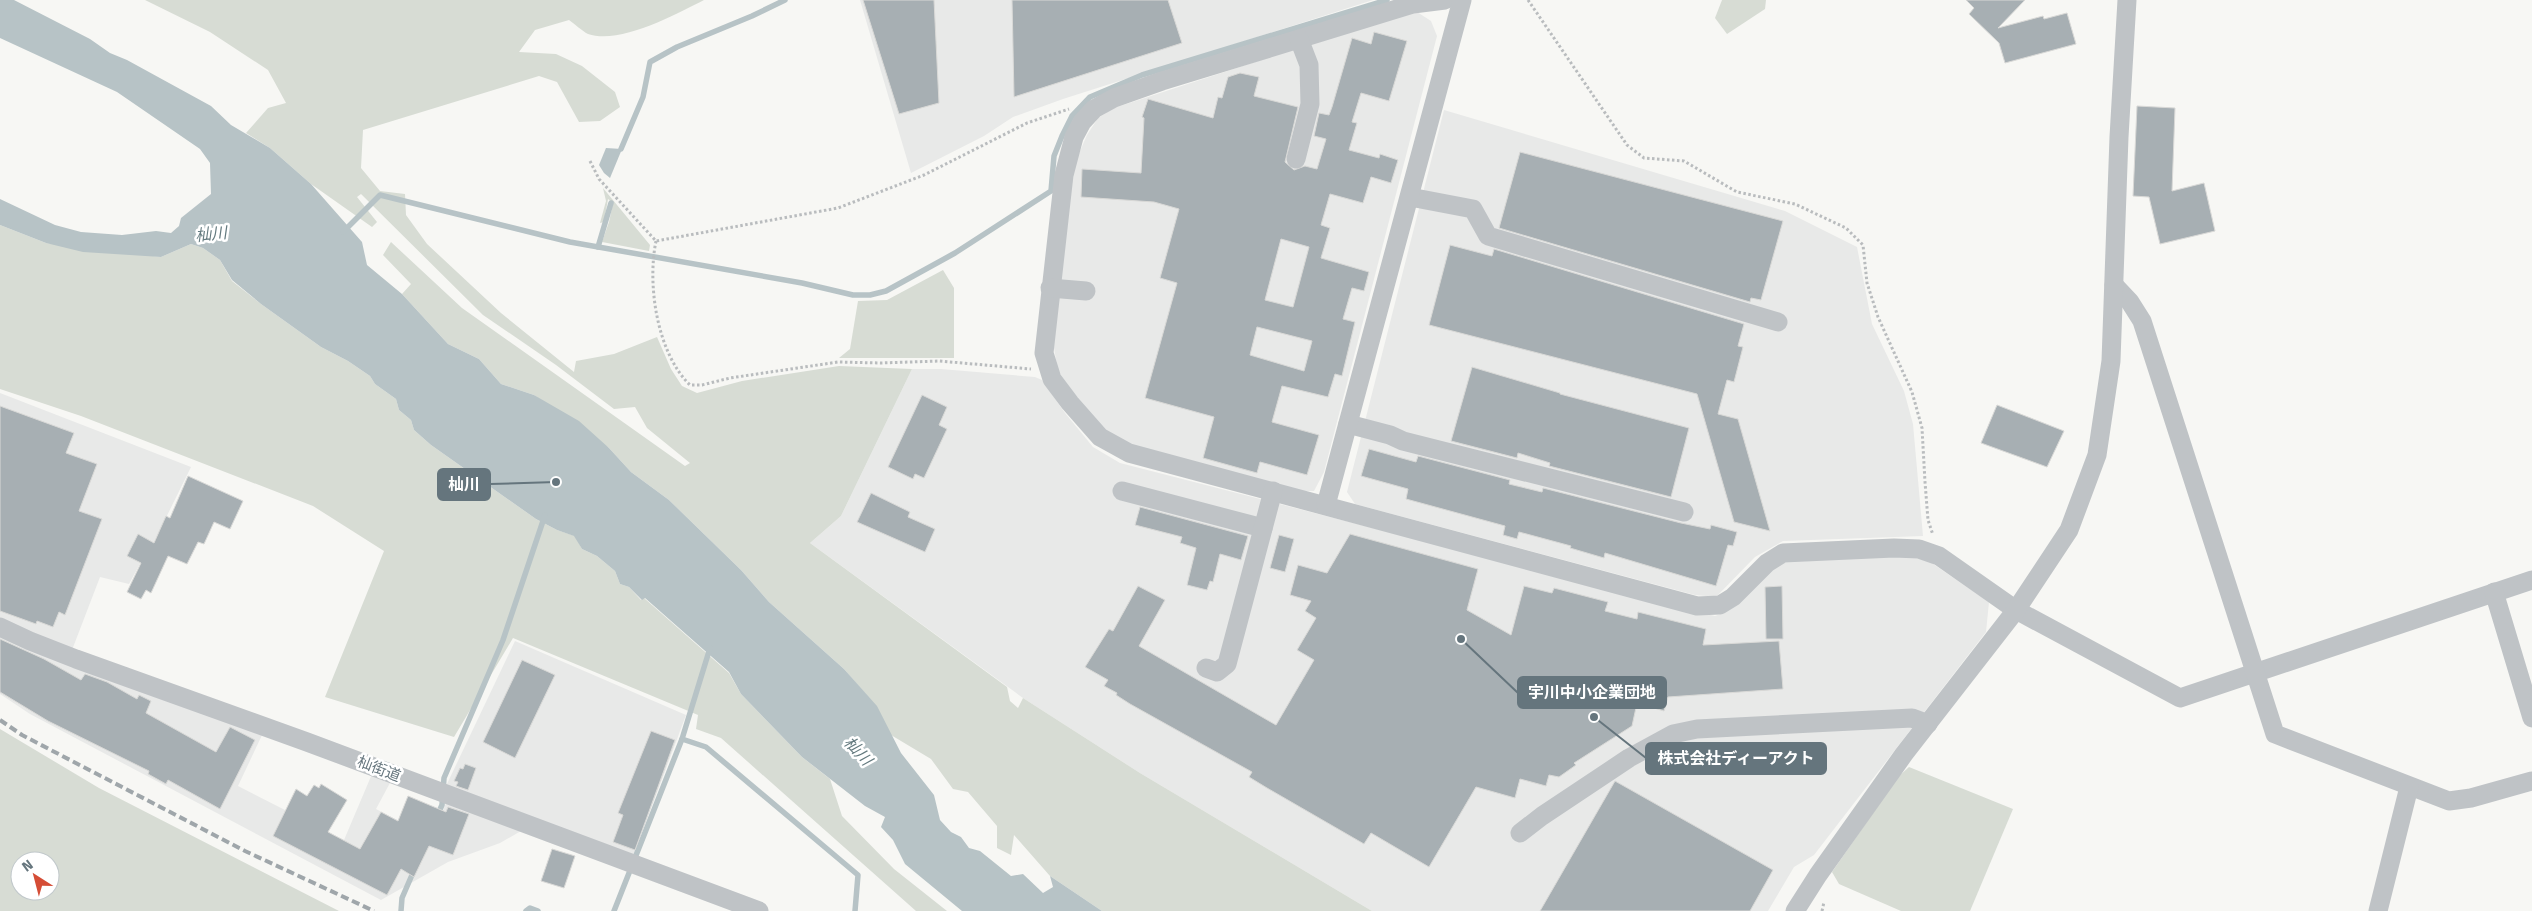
<svg xmlns="http://www.w3.org/2000/svg" width="2532" height="911" viewBox="0 0 2532 911" font-family="'Fira Sans','Noto Sans JP',sans-serif">
	<style>
		.built { fill: #e8e9e8 }
		.green { fill: #d7dcd4; fill-rule: evenodd }
		.water { fill: #b7c3c6 }
		.lines { fill: none; stroke-linecap: round; stroke-linejoin: round }
		.stream { stroke: #b7c3c6; stroke-width: 5.5 }
		.building { fill: #a7afb3; stroke: #d9d9d7; fill-rule: evenodd }
		.path { stroke: #b9bcbe; stroke-width: 3; stroke-dasharray: 2.5 2.5; stroke-linecap: butt }
		.minor { stroke: #bfc3c6; stroke-width: 19 }
		.rail { stroke: #9fa6aa; stroke-width: 4; stroke-dasharray: 8 4; stroke-linecap: butt }
		.labels { text-anchor: middle; dominant-baseline: central; stroke-width: 5; stroke-linejoin: round; paint-order: stroke }
		.street-label { font-size: 15px; fill: #65757d; stroke: #fff }
		.water-label { font-size: 16px; font-style: italic; fill: #647a7f; stroke: #fff }
		.leader { fill: none; stroke: #65757d; stroke-width: 2 }
		.callout-dot { fill: #65757d; stroke: #fff; stroke-width: 2 }
		.callout { fill: #65757d; stroke: #65757d; stroke-width: 2 }
		.callout-label { font-size: 16px; text-anchor: middle; font-weight: bold; fill: #fff }
	</style>
	<rect width="100%" height="100%" fill="#f7f7f4"/>
	<g class="built">
		<path d="M 860,0 L 1373,0 L 1063,99 L 1013,117 L 984,136 L 911,173 Z"/>
		<path d="M 1414,10 L 1431,21 L 1437,36 L 1324,472 L 1314,491 L 1301,491 L 1129,444 L 1097,425 L 1058,371 L 1052,337 L 1074,165 L 1087,135 L 1098,118 L 1114,108 Z"/>
		<path d="M 1444,110 L 1785,211 L 1857,247 L 1872,324 L 1904,391 L 1913,424 L 1923,536 L 1783,541 L 1755,557 L 1716,597 L 1695,595 L 1355,504 L 1347,492 Z"/>
		<path d="M 912,369 L 941,369 L 1035,377 L 1042,380 L 1065,413 L 1093,447 L 1120,463 L 1715,616 L 1724,613 L 1761,577 L 1788,559 L 1917,553 L 1989,602 L 1986,632 L 1814,855 L 1794,867 L 1768,911 L 1372,911 L 1140,773 L 1023,698 L 810,543 L 841,516 Z"/>
		<path d="M 0,393 L 191,467 L 150,550 L 148,549 L 129,584 L 100,577 L 72,650 L 0,620 Z"/>
		<path d="M 0,632 L 263,733 L 238,786 L 344,840 L 372,774 L 391,781 L 376,809 L 432,838 L 446,803 L 521,831 L 500,843 L 448,862 L 381,900 L 30,714 L 0,694 Z"/>
		<path d="M 515,641 L 686,715 L 633,857 L 446,786 Z"/>
	</g>
	<g class="green">
		<path d="M 145,0 L 704,0 C 676,14 620,45 588,34 C 582,31 575,24 569,20 L 535,30 L 519,52 L 556,54 L 582,66 L 615,92 L 620,107 L 600,121 L 579,122 L 557,82 L 539,76 L 363,130 L 361,168 L 380,191 L 405,194 L 406,215 L 427,244 L 501,313 L 574,372 L 576,361 L 614,354 L 657,337 L 671,369 L 682,386 L 697,393 L 742,381 L 839,366 L 912,369 L 841,516 L 810,543 L 1007,687 L 1010,701 L 1018,708 L 1023,698 L 1140,773 L 1372,911 L 1102,911 L 1050,876 L 1014,835 L 1011,855 L 997,848 L 997,826 L 968,792 L 953,789 L 931,759 L 891,735 L 876,706 L 844,669 L 769,602 L 741,570 L 669,500 L 631,472 L 609,448 L 534,395 L 501,384 L 479,359 L 448,344 L 402,294 L 411,284 L 383,255 L 391,242 L 462,308 L 685,466 L 690,463 L 647,428 L 635,407 L 614,409 L 556,365 L 483,315 L 361,194 L 357,197 L 377,222 L 372,227 L 311,184 L 270,148 L 246,133 L 268,108 L 286,103 L 268,70 L 210,32 Z"/>
		<path d="M 1722,0 L 1766,0 L 1765,9 L 1727,34 L 1715,18 Z"/>
		<path d="M 603,188 L 650,245 L 649,251 L 602,242 L 609,222 L 613,203 L 608,199 L 604,222 L 600,223 L 606,201 Z"/>
		<path d="M 0,225 L 46,243 L 161,257 L 191,244 L 203,248 L 220,260 L 232,281 L 261,304 L 321,347 L 348,361 L 370,376 L 375,384 L 396,399 L 399,410 L 411,420 L 414,430 L 431,445 L 536,519 L 557,530 L 575,536 L 582,549 L 597,556 L 615,571 L 620,584 L 629,587 L 641,600 L 644,598 L 729,673 L 741,694 L 802,757 L 830,779 L 842,816 L 894,869 L 947,911 L 916,911 L 721,738 L 696,729 L 698,715 L 513,638 L 454,737 L 325,697 L 384,551 L 313,506 L 81,416 L 0,389 Z"/>
		<path d="M 943,270 L 954,288 L 954,358 L 839,358 L 850,349 L 858,301 L 887,300 Z"/>
		<path d="M 0,729 L 99,788 L 339,911 L 0,911 ZM 20,861 L 50,861 L 50,891 L 20,891 Z"/>
		<path d="M 1909,767 L 2013,809 L 1970,911 L 1901,911 L 1839,884 L 1832,872 L 1898,777 Z"/>
	</g>
	<g class="water">
		<path d="M 0,0 L 14,0 L 90,39 L 110,53 L 127,60 L 211,106 L 231,125 L 270,148 L 311,184 L 362,242 L 367,265 L 402,294 L 448,344 L 479,359 L 501,384 L 534,395 L 579,421 L 609,448 L 631,472 L 669,500 L 741,570 L 769,602 L 844,669 L 877,706 L 901,753 L 934,795 L 940,820 L 951,832 L 961,837 L 969,848 L 980,851 L 1011,876 L 1023,874 L 1043,893 L 1053,887 L 1050,876 L 1102,911 L 962,911 L 905,864 L 893,840 L 881,827 L 885,817 L 865,806 L 802,757 L 741,694 L 729,672 L 645,598 L 642,600 L 629,587 L 620,584 L 615,571 L 597,556 L 582,549 L 574,536 L 557,530 L 536,519 L 431,445 L 414,430 L 411,420 L 399,410 L 396,399 L 375,384 L 370,376 L 348,361 L 321,347 L 261,304 L 232,280 L 220,260 L 203,248 L 191,244 L 161,257 L 83,252 L 46,243 L 0,225 L 0,199 L 55,225 L 81,232 L 122,235 L 156,231 L 171,233 L 179,226 L 181,218 L 211,194 L 210,163 L 200,149 L 117,92 L 0,38 Z"/>
		<path d="M 606,148 L 622,149 L 610,178 L 604,173 L 599,165 Z"/>
	</g>
	<g class="lines">
		<g class="stream">
			<path d="M 621,149 L 643,97 L 650,62 L 677,47 L 752,16 L 785,0"/>
			<path d="M 343,232 L 380,195 L 570,242 L 802,283 L 853,295 L 870,295 L 886,291 L 955,253 L 1051,191 L 1054,156 L 1062,136 L 1072,116 L 1090,97 L 1142,75 L 1387,0"/>
			<path d="M 598,247 L 611,203"/>
			<path d="M 682,739 L 706,747 L 858,875 L 855,911"/>
			<path d="M 437,816 L 442,805 L 444,778 L 503,640 L 545,515"/>
			<path d="M 401,911 L 402,898 L 415,868"/>
			<path d="M 526,911 L 530,908 L 538,911"/>
			<path d="M 614,911 L 682,739 L 710,648"/>
		</g>
	</g>
	<g class="building">
		<path d="M 863,0 L 934,0 L 939,103 L 899,114 Z"/>
		<path d="M 1012,0 L 1168,0 L 1182,43 L 1014,97 Z"/>
		<path d="M 1966,0 L 2025,0 L 1998,28 L 2043,16 L 2044,19 L 2067,13 L 2076,44 L 2005,63 L 1999,43 L 1969,14 L 1974,8 Z"/>
		<path d="M 1374,32 L 1407,41 L 1389,101 L 1361,93 L 1352,122 L 1357,123 L 1349,150 L 1379,158 L 1380,154 L 1398,160 L 1391,183 L 1371,177 L 1363,203 L 1330,194 L 1321,225 L 1330,228 L 1321,258 L 1369,272 L 1364,291 L 1352,288 L 1343,319 L 1355,322 L 1342,376 L 1335,374 L 1328,397 L 1282,386 L 1272,422 L 1319,435 L 1307,475 L 1260,462 L 1257,473 L 1203,458 L 1214,417 L 1145,398 L 1177,283 L 1160,278 L 1179,209 L 1154,202 L 1081,197 L 1082,169 L 1141,173 L 1144,118 L 1142,117 L 1148,99 L 1213,118 L 1218,97 L 1222,98 L 1228,77 L 1240,73 L 1259,77 L 1254,96 L 1298,107 L 1285,162 L 1294,170 L 1305,166 L 1317,169 L 1326,139 L 1314,136 L 1319,113 L 1329,115 L 1332,107 L 1352,38 L 1371,44 ZM 1281,239 L 1309,247 L 1293,307 L 1265,300 ZM 1257,327 L 1312,341 L 1304,371 L 1250,355 Z"/>
		<path d="M 2137,106 L 2175,108 L 2172,191 L 2204,183 L 2215,231 L 2160,244 L 2149,197 L 2133,196 Z"/>
		<path d="M 1520,152 L 1783,221 L 1761,300 L 1751,298 L 1750,302 L 1499,228 Z"/>
		<path d="M 1450,245 L 1492,256 L 1494,249 L 1744,324 L 1738,346 L 1743,347 L 1734,382 L 1727,380 L 1718,414 L 1738,419 L 1770,531 L 1734,522 L 1697,394 L 1429,325 Z"/>
		<path d="M 1472,367 L 1560,393 L 1560,394 L 1689,428 L 1671,497 L 1549,466 L 1550,463 L 1518,453 L 1517,458 L 1451,441 Z"/>
		<path d="M 922,395 L 947,407 L 939,425 L 947,429 L 924,478 L 915,474 L 913,479 L 888,467 Z"/>
		<path d="M 1997,405 L 2064,431 L 2047,467 L 1981,443 Z"/>
		<path d="M 0,406 L 74,433 L 66,453 L 97,464 L 79,511 L 102,519 L 65,615 L 59,612 L 53,627 L 37,621 L 36,624 L 0,611 Z"/>
		<path d="M 1369,449 L 1416,462 L 1418,456 L 1510,480 L 1509,484 L 1542,492 L 1543,488 L 1681,523 L 1710,529 L 1711,525 L 1737,532 L 1733,546 L 1728,545 L 1716,586 L 1605,553 L 1604,558 L 1570,548 L 1571,546 L 1519,532 L 1517,539 L 1503,535 L 1505,526 L 1406,499 L 1408,489 L 1361,476 Z"/>
		<path d="M 188,476 L 243,501 L 230,529 L 214,522 L 204,544 L 198,542 L 187,564 L 168,556 L 151,593 L 146,590 L 141,599 L 127,592 L 141,563 L 127,556 L 138,534 L 154,543 L 166,516 L 170,518 Z"/>
		<path d="M 871,493 L 910,512 L 908,517 L 935,529 L 925,552 L 857,522 Z"/>
		<path d="M 1140,507 L 1248,536 L 1241,560 L 1220,554 L 1213,582 L 1210,581 L 1207,590 L 1187,585 L 1196,548 L 1180,543 L 1182,537 L 1135,525 Z"/>
		<path d="M 1350,534 L 1478,569 L 1467,610 L 1511,635 L 1524,586 L 1552,593 L 1554,588 L 1608,602 L 1605,611 L 1637,619 L 1638,612 L 1706,629 L 1703,645 L 1779,641 L 1783,689 L 1668,697 L 1664,711 L 1637,703 L 1632,726 L 1574,763 L 1576,765 L 1559,777 L 1549,775 L 1546,786 L 1520,779 L 1515,798 L 1476,787 L 1429,867 L 1371,833 L 1364,844 L 1267,788 L 1249,777 L 1252,772 L 1130,704 L 1116,695 L 1117,693 L 1104,686 L 1108,680 L 1085,667 L 1109,629 L 1113,631 L 1138,586 L 1165,600 L 1139,646 L 1276,725 L 1314,660 L 1297,650 L 1316,618 L 1305,611 L 1311,601 L 1290,595 L 1298,565 L 1327,573 Z"/>
		<path d="M 1279,535 L 1294,539 L 1285,572 L 1270,568 Z"/>
		<path d="M 1782,586 L 1783,639 L 1766,639 L 1765,587 Z"/>
		<path d="M 0,639 L 44,659 L 81,680 L 85,674 L 107,682 L 137,699 L 139,695 L 151,701 L 146,713 L 216,752 L 230,727 L 255,740 L 220,809 L 168,780 L 166,784 L 148,774 L 149,771 L 48,721 L 0,692 Z"/>
		<path d="M 522,660 L 555,675 L 515,758 L 483,742 Z"/>
		<path d="M 651,731 L 675,740 L 635,850 L 613,842 L 623,815 L 618,813 Z"/>
		<path d="M 465,764 L 476,768 L 468,790 L 456,786 L 458,782 L 454,781 L 460,768 L 463,769 Z"/>
		<path d="M 1615,781 L 1773,870 L 1750,911 L 1540,911 Z"/>
		<path d="M 321,784 L 347,800 L 328,832 L 360,849 L 381,812 L 398,821 L 408,796 L 446,812 L 448,807 L 469,814 L 453,855 L 429,846 L 414,877 L 401,869 L 387,895 L 273,836 L 296,789 L 307,796 L 314,785 L 319,788 Z"/>
		<path d="M 552,849 L 575,856 L 564,888 L 541,881 Z"/>
	</g>
	<g class="lines">
		<g class="path">
			<path d="M 1528,0 L 1627,145 L 1644,158 L 1684,161 L 1737,192 L 1795,204 L 1846,228 L 1863,245 L 1867,283 L 1878,317 L 1912,392 L 1922,428 L 1925,482 L 1928,520 L 1933,535"/>
			<path d="M 590,161 L 599,179 L 656,241 L 838,208 L 924,175 L 1027,123 L 1069,109"/>
			<path d="M 656,241 C 647,285 657,353 690,385 L 702,385 L 730,378 L 838,362 L 881,363 L 939,361 L 1031,369"/>
			<path d="M 1822,911 L 1824,902"/>
		</g>
		<g class="minor">
			<path d="M 1445,0 L 1413,4 L 1162,81 L 1114,98 L 1094,109 L 1082,122 L 1074,137 L 1064,175 L 1044,353 L 1052,379 L 1070,403 L 1100,437 L 1129,453 L 1697,606 L 1720,605 L 1733,597 L 1767,563 L 1783,553 L 1894,548 L 1919,549 L 1939,556 L 2016,610 L 2180,698 L 2532,580"/>
			<path d="M 1296,159 L 1310,104 L 1309,65 L 1299,39"/>
			<path d="M 1410,197 L 1473,209 L 1488,236 L 1778,322"/>
			<path d="M 2114,285 L 2130,302 L 2142,321 L 2275,734 L 2449,801 L 2471,798 L 2532,781"/>
			<path d="M 1050,288 L 1086,291"/>
			<path d="M 1348,424 L 1390,435 L 1403,441 L 1684,512"/>
			<path d="M 1122,491 L 1263,528"/>
			<path d="M 1326,505 L 1462,0"/>
			<path d="M 2494,592 L 2532,718"/>
			<path d="M 0,627 L 30,641 L 76,659 L 307,742 L 759,911"/>
			<path d="M 1206,668 L 1217,672 L 1227,664 L 1273,491"/>
			<path d="M 1520,833 L 1542,816 L 1629,758 L 1673,734 L 1697,729 L 1912,718 L 1928,724"/>
			<path d="M 1795,911 L 1818,875 L 1904,754 L 2016,610 L 2069,530 L 2097,455 L 2111,361 L 2119,137 L 2127,0"/>
			<path d="M 2378,911 L 2409,787"/>
		</g>
		<path class="rail" d="M 0,720 L 22,735 L 245,851 L 374,911"/>
	</g>
	<g class="labels">
		<g class="street-label">
			<text transform="translate(379 769) rotate(21)">杣街道</text>
		</g>
		<g class="water-label">
			<text transform="translate(211 234) rotate(-6)">杣川</text>
			<text transform="translate(858 751) rotate(47)">杣川</text>
		</g>
	</g>
	<path class="leader" d="M556 482L490 484M1461 639L1518 693M1594 717L1646 758"/>
	<g class="callout-dot">
		<circle cx="556" cy="482" r="5"/>
		<circle cx="1461" cy="639" r="5"/>
		<circle cx="1594" cy="717" r="5"/>
	</g>
	<g class="callout">
		<rect x="438" y="469" width="52" height="31" rx="5"/>
		<rect x="1518" y="677" width="148" height="31" rx="5"/>
		<rect x="1646" y="743" width="180" height="31" rx="5"/>
	</g>
	<g class="callout-label">
		<text x="464" y="490">杣川</text>
		<text x="1592" y="698">宇川中小企業団地</text>
		<text x="1736" y="764">株式会社ディーアクト</text>
	</g>
	<g transform="translate(35 876) rotate(324)"><circle r="24" fill="#ffffff" stroke="#c1c8cb"/>
	<path d="M0-4L9 19L0 12L-9 19Z" fill="#d54d36"/>
	<text y="-8" font-size="14" font-weight="bold" text-anchor="middle" fill="#65757d">N</text>
	</g>
</svg>
